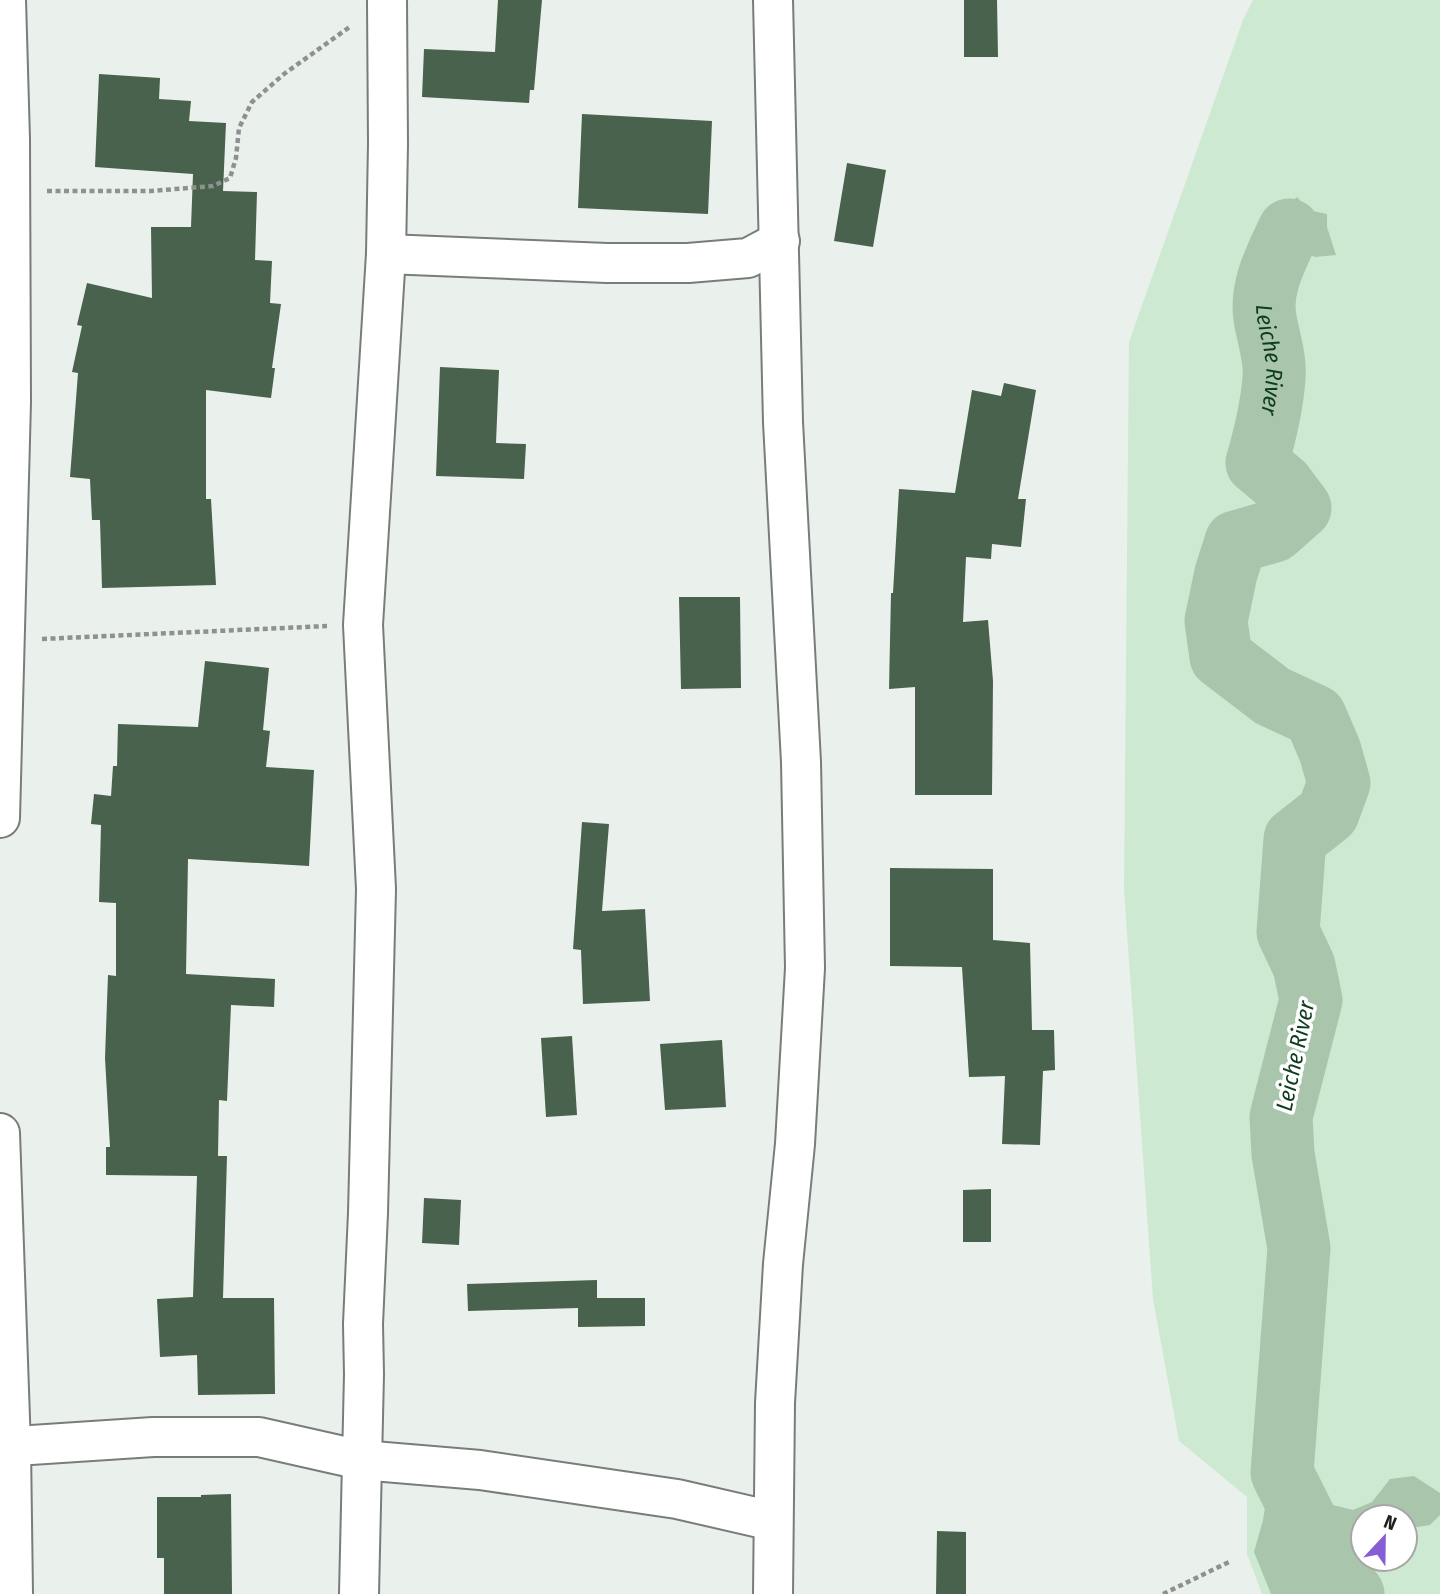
<svg xmlns="http://www.w3.org/2000/svg" width="1440" height="1594" viewBox="0 0 1440 1594" font-family="'Fira Sans Condensed',sans-serif">
	<style>
		.green { fill: #cee9d2; fill-rule: evenodd }
		.water { fill: #a9c6ad }
		.lines { fill: none; stroke-linecap: round; stroke-linejoin: round }
		.river { stroke: #a9c6ad; stroke-width: 63 }
		.building { fill: #48624d }
		.minor-casing { stroke: #787d79; stroke-width: 42 }
		.path { stroke: #8e928e; stroke-width: 4.5; stroke-dasharray: 5 3.5; stroke-linecap: butt }
		.minor { stroke: #fff; stroke-width: 38 }
		.labels { text-anchor: middle; dominant-baseline: central; stroke-width: 7; stroke-linejoin: round; paint-order: stroke }
		.water-label { font-size: 23px; font-style: italic; fill: #0e3d1c; stroke: #fff }
	</style>
	<rect width="100%" height="100%" fill="#eaf0eb"/>
	<path class="green" d="M 1253,0 L 1440,0 L 1440,1594 L 1262,1594 L 1247,1554 L 1247,1497 L 1179,1441 L 1153,1299 L 1124,890 L 1129,342 L 1243,20 ZM 1363,1517 L 1405,1517 L 1405,1559 L 1363,1559 Z"/>
	<g class="water">
		<path d="M 1297,197 L 1308,210 L 1327,214 L 1327,227 L 1336,255 L 1315,257 L 1302,251 L 1296,257 L 1260,257 L 1261,229 Z"/>
		<path d="M 1278,1430 L 1296,1432 L 1304,1481 L 1321,1502 L 1353,1510 L 1372,1502 L 1390,1479 L 1414,1476 L 1440,1493 L 1440,1515 L 1430,1525 L 1405,1529 L 1405,1517 L 1363,1517 L 1363,1559 L 1374,1559 L 1351,1586 L 1337,1585 L 1321,1589 L 1318,1594 L 1271,1594 L 1254,1552 L 1263,1520 Z"/>
	</g>
	<g class="lines">
		<path class="river" id="s1" d="M 1289,230 C 1276,258 1260,287 1265,318 C 1268,337 1276,359 1274,378 C 1272,407 1265,435 1257,463 L 1282,484 L 1300,508 L 1274,531 L 1236,542 L 1226,573 L 1216,621 L 1221,657 L 1272,696 L 1315,716 L 1330,751 L 1339,783 L 1328,813 L 1295,839 L 1288,932 L 1304,966 L 1311,1000 L 1281,1117 L 1283,1154 L 1299,1248 L 1282,1473 L 1323,1555 L 1353,1594"/>
	</g>
	<g class="building">
		<path d="M 498,0 L 542,0 L 534,90 L 530,90 L 529,103 L 422,97 L 424,49 L 495,52 Z"/>
		<path d="M 964,0 L 997,0 L 998,57 L 964,57 Z"/>
		<path d="M 99,74 L 160,78 L 159,99 L 191,101 L 189,121 L 226,123 L 223,191 L 257,192 L 255,260 L 272,261 L 270,303 L 281,304 L 272,368 L 275,368 L 271,398 L 206,390 L 206,499 L 211,499 L 216,585 L 102,588 L 100,520 L 92,520 L 90,479 L 70,477 L 78,373 L 72,372 L 82,326 L 77,325 L 87,283 L 152,298 L 151,227 L 191,227 L 193,174 L 95,167 Z"/>
		<path d="M 582,114 L 712,121 L 708,214 L 578,208 Z"/>
		<path d="M 847,163 L 886,170 L 873,247 L 834,241 Z"/>
		<path d="M 440,367 L 499,370 L 496,443 L 526,444 L 524,479 L 436,476 Z"/>
		<path d="M 1004,383 L 1036,390 L 1018,499 L 1026,499 L 1021,547 L 992,544 L 991,559 L 966,557 L 963,622 L 988,620 L 993,681 L 992,795 L 915,795 L 915,687 L 889,689 L 891,593 L 893,593 L 899,489 L 955,493 L 972,390 L 1001,396 Z"/>
		<path d="M 679,597 L 740,597 L 741,688 L 681,689 Z"/>
		<path d="M 205,661 L 269,668 L 263,730 L 270,731 L 266,767 L 314,770 L 309,866 L 188,859 L 186,974 L 275,979 L 274,1007 L 231,1005 L 227,1101 L 219,1100 L 218,1156 L 227,1156 L 223,1298 L 274,1298 L 275,1394 L 198,1395 L 197,1355 L 160,1357 L 157,1299 L 193,1297 L 197,1176 L 106,1175 L 106,1147 L 110,1147 L 105,1058 L 107,1002 L 108,975 L 116,976 L 116,903 L 99,902 L 101,825 L 91,824 L 94,794 L 111,796 L 113,766 L 117,766 L 118,724 L 198,727 Z"/>
		<path d="M 582,822 L 609,824 L 602,911 L 645,909 L 650,1001 L 583,1004 L 581,950 L 573,949 Z"/>
		<path d="M 890,868 L 993,869 L 993,940 L 1030,943 L 1032,1030 L 1054,1030 L 1055,1070 L 1043,1071 L 1040,1145 L 1002,1144 L 1005,1076 L 969,1077 L 962,967 L 890,966 Z"/>
		<path d="M 572,1036 L 577,1115 L 546,1117 L 541,1038 Z"/>
		<path d="M 722,1040 L 726,1107 L 665,1110 L 660,1044 Z"/>
		<path d="M 991,1189 L 991,1242 L 963,1242 L 963,1190 Z"/>
		<path d="M 424,1198 L 461,1200 L 459,1245 L 422,1243 Z"/>
		<path d="M 597,1280 L 597,1298 L 645,1298 L 645,1326 L 578,1327 L 578,1308 L 468,1311 L 467,1284 Z"/>
		<path d="M 231,1494 L 232,1594 L 164,1594 L 164,1558 L 157,1558 L 157,1497 L 201,1497 L 201,1495 Z"/>
		<path d="M 937,1531 L 966,1532 L 966,1594 L 936,1594 Z"/>
	</g>
	<g class="lines">
		<g class="minor-casing">
			<g id="minor">
				<path d="M 773,0 L 783,422 L 801,762 L 805,968 L 795,1144 L 783,1264 L 775,1403 L 773,1594"/>
				<path d="M 386,254 L 607,263 L 688,263 L 748,258 L 780,241"/>
				<path d="M 0,818 L 11,402 L 10,139 L 6,0"/>
				<path d="M 0,1133 L 11,1447 L 13,1594"/>
				<path d="M 0,1447 L 153,1437 L 259,1437 L 361,1460 L 480,1470 L 677,1499 L 773,1521"/>
				<path d="M 359,1594 L 364,1374 L 363,1324 L 368,1213 L 376,889 L 363,625 L 386,254 L 388,144 L 387,0"/>
			</g>
		</g>
		<g class="path">
			<path d="M 47,191 L 151,191 L 213,186 L 230,178 L 236,158 L 239,128 L 252,102 L 284,74 L 351,26"/>
			<path d="M 42,639 L 327,626"/>
			<path d="M 1163,1594 L 1229,1562"/>
		</g>
		<use href="#minor" class="minor"/>
	</g>
	<g class="labels">
		<g class="water-label">
			<text stroke="none"><textPath href="#s1" startOffset="135">Leiche River</textPath></text>
			<text transform="translate(1295 1056) rotate(-78)">Leiche River</text>
		</g>
	</g>
	<g transform="translate(1384 1538) rotate(22)"><circle r="33" fill="#ffffff" stroke="#a5a6a5" stroke-width="2"/>
	<path d="M0-5L12 26L0 18L-12 26Z" fill="#875dd6"/>
	<text y="-10" font-size="19" font-weight="bold" text-anchor="middle" fill="#1e201e">N</text>
	</g>
</svg>
